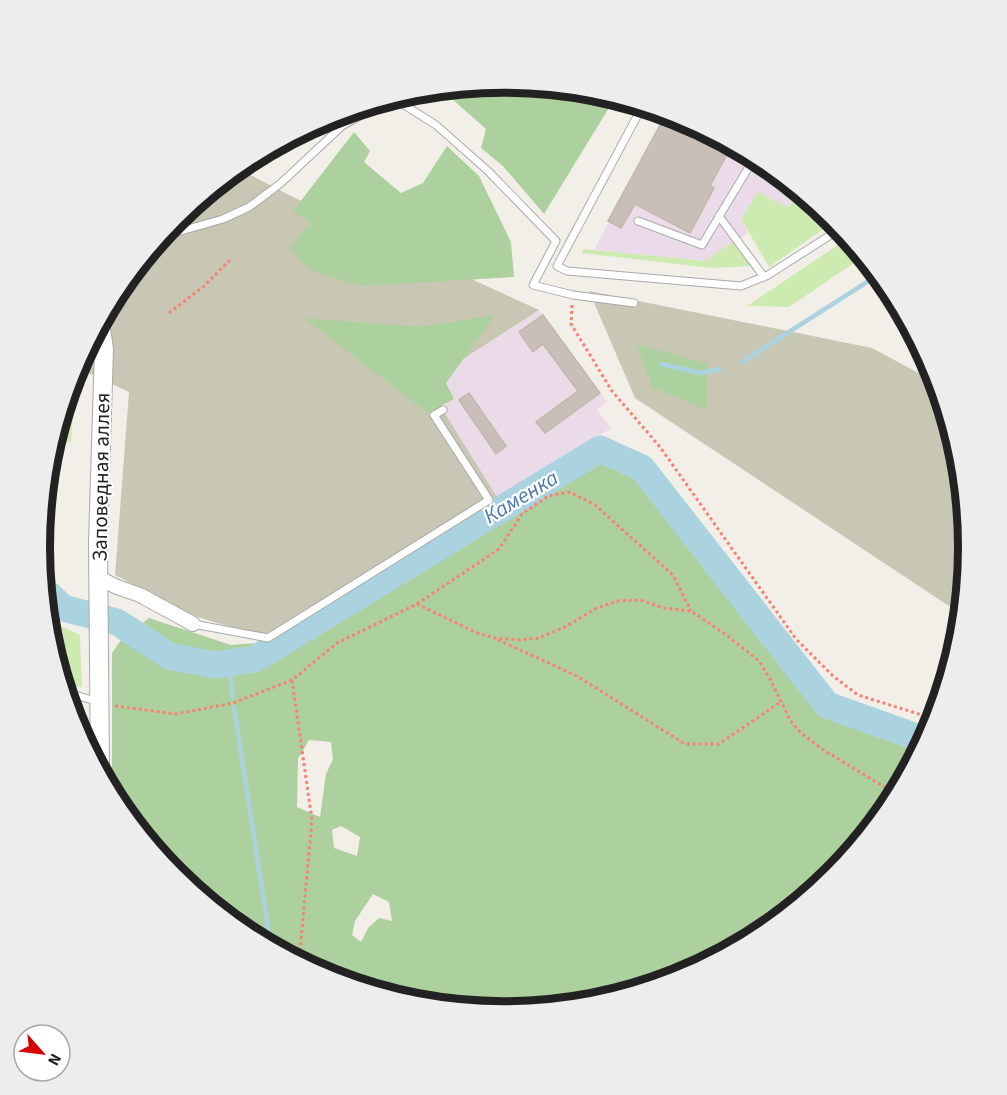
<svg xmlns="http://www.w3.org/2000/svg" width="1007" height="1095" viewBox="0 0 1007 1095" font-family="'Source Sans 3',sans-serif">
	<style>
		.industrial { fill: #ebdbe8 }
		.construction { fill: #c7c7b4 }
		.grass { fill: #cdebb0 }
		.forest { fill: #add19e; fill-rule: evenodd }
		.lines { fill: none; stroke-linecap: round; stroke-linejoin: round }
		.stream { stroke: #aad3df; stroke-width: 4.5 }
		.river { stroke: #aad3df; stroke-width: 27 }
		.building { fill: #c7bfb8; stroke: #c4b6ab; stroke-width: 1.5 }
		.service-casing { stroke: #a9a9a9; stroke-width: 9 }
		.minor-casing { stroke: #a9a9a9; stroke-width: 16 }
		.tertiary-casing { stroke: #a9a9a9; stroke-width: 20 }
		.path { stroke: #fa8072; stroke-width: 3; stroke-dasharray: 3 3; stroke-linecap: butt }
		.service { stroke: #fff; stroke-width: 7 }
		.minor { stroke: #fff; stroke-width: 14 }
		.tertiary { stroke: #fff; stroke-width: 18 }
		.labels { text-anchor: middle; dominant-baseline: central; stroke-width: 4.5; stroke-linejoin: round; paint-order: stroke }
		.street-label { font-size: 21px; fill: #222; stroke: #fff }
		.water-label { font-size: 22px; font-style: italic; fill: #4a7aab; stroke: #fff }
		.rim { fill: none; stroke: #222; stroke-width: 8 }
	</style>
	<rect width="100%" height="100%" fill="#f2efe9"/>
	<g class="industrial">
		<path d="M 666,114 L 682,118 L 762,161 L 803,195 L 787,207 L 741,219 L 748,233 L 705,261 L 594,250 Z"/>
		<path d="M 539,310 L 607,402 L 597,410 L 611,428 L 500,502 L 426,383 Z"/>
	</g>
	<g class="construction">
		<path d="M 237,168 L 295,198 L 539,310 L 426,383 L 500,502 L 268,638 L 194,616 L 115,575 L 129,392 L 76,367 L 117,289 L 175,219 Z"/>
		<path d="M 589,291 L 872,348 L 937,383 L 959,457 L 968,548 L 961,614 L 635,398 Z"/>
	</g>
	<g class="grass">
		<path d="M 758,192 L 787,207 L 803,195 L 834,222 L 769,267 L 741,219 Z"/>
		<path d="M 848,238 L 863,257 L 789,307 L 747,306 Z"/>
		<path d="M 733,242 L 752,266 L 711,268 L 582,253 L 583,249 L 705,261 Z"/>
		<path d="M 76,367 L 71,442 L 52,442 L 74,369 Z"/>
		<path d="M 45,613 L 49,613 L 60,626 L 80,635 L 82,687 L 62,684 L 48,638 Z"/>
	</g>
	<g class="forest">
		<path d="M 504,83 L 594,92 L 615,98 L 544,214 L 503,166 L 481,148 L 486,129 L 452,99 L 463,87 Z"/>
		<path d="M 354,132 L 370,151 L 364,162 L 401,193 L 423,183 L 447,146 L 479,176 L 511,242 L 514,277 L 361,286 L 308,269 L 290,247 L 310,223 L 293,211 Z"/>
		<path d="M 495,315 L 446,383 L 454,399 L 428,413 L 304,318 L 420,327 Z"/>
		<path d="M 637,345 L 707,363 L 707,410 L 652,387 Z"/>
		<path d="M 595,449 L 634,475 L 821,712 L 920,749 L 890,806 L 832,876 L 761,934 L 681,977 L 594,1003 L 503,1012 L 413,1003 L 325,977 L 245,934 L 175,876 L 117,805 L 112,796 L 112,653 L 121,640 L 149,618 L 231,645 L 269,642 ZM 309,740 L 331,742 L 333,759 L 326,774 L 320,817 L 297,807 L 298,759 ZM 341,826 L 360,837 L 357,856 L 334,848 L 332,830 ZM 373,894 L 389,902 L 392,921 L 379,918 L 368,928 L 361,942 L 352,935 L 355,921 Z"/>
	</g>
	<g class="lines">
		<g class="stream">
			<path d="M 742,362 L 878,275"/>
			<path d="M 661,364 L 701,373 L 720,369"/>
			<path d="M 229,663 L 233,698"/>
			<path d="M 234,707 L 271,947"/>
		</g>
		<path class="river" d="M 43,589 L 63,608 L 117,622 L 169,656 L 215,665 L 255,659 L 600,449 L 642,468 L 827,705 L 925,740"/>
	</g>
	<g class="building">
		<path d="M 666,114 L 682,118 L 732,145 L 710,186 L 714,188 L 690,233 L 635,204 L 621,228 L 608,221 Z"/>
		<path d="M 543,315 L 600,393 L 545,433 L 536,422 L 578,391 L 543,344 L 533,352 L 519,332 Z"/>
		<path d="M 469,393 L 506,446 L 496,454 L 459,400 Z"/>
	</g>
	<g class="lines">
		<g class="service-casing">
			<g id="service">
				<path d="M 393,98 L 436,125 L 488,171 L 556,241 L 533,285 L 573,295 L 634,303"/>
				<path d="M 642,107 L 557,266 L 567,271 L 741,286 L 768,275 L 840,229"/>
				<path d="M 719,216 L 764,277"/>
				<path d="M 638,221 L 702,245 L 750,165 L 797,190"/>
				<path d="M 160,237 L 223,219 L 249,207 L 281,183 L 342,126 L 391,98"/>
				<path d="M 193,624 L 268,638 L 489,500 L 434,415 L 443,410"/>
				<path d="M 64,692 L 96,701"/>
			</g>
		</g>
		<g class="minor-casing">
			<path id="minor" d="M 99,578 L 117,587 L 140,595 L 193,624"/>
		</g>
		<g class="tertiary-casing">
			<path id="tertiary" d="M 100,322 L 104,349 L 98,542 L 100,773"/>
		</g>
		<g class="path">
			<path d="M 572,305 L 571,324 L 612,391 L 660,447 L 796,639 L 833,676 L 858,695 L 935,719"/>
			<path d="M 169,313 L 203,287 L 230,260"/>
			<path d="M 417,604 L 499,549 L 522,514 L 548,496 L 570,492 L 595,505 L 673,575 L 691,611"/>
			<path d="M 498,640 L 577,676 L 685,744 L 719,744 L 782,701"/>
			<path d="M 292,680 L 312,820 L 299,962"/>
			<path d="M 115,706 L 176,714 L 233,703 L 292,680 L 337,643 L 417,604 L 477,633 L 495,638 L 520,640 L 539,638 L 565,627 L 595,609 L 617,601 L 640,600 L 664,608 L 691,611 L 725,634 L 759,661 L 770,679 L 790,720 L 801,733 L 825,751 L 896,794"/>
		</g>
		<use href="#service" class="service"/>
		<use href="#minor" class="minor"/>
		<use href="#tertiary" class="tertiary"/>
	</g>
	<g class="labels">
		<g class="street-label">
			<text transform="translate(101 477) rotate(-89)">Заповедная аллея</text>
		</g>
		<g class="water-label">
			<text transform="translate(521 497) rotate(-31)">Каменка</text>
		</g>
	</g>
	<path d="M0 0H1007V1095H0ZM50 547a454 454 0 1 1 908 0a454 454 0 1 1-908 0Z" fill="#ededed" fill-rule="evenodd"/>
	<path class="rim" d="M50 547a454 454 0 1 1 908 0a454 454 0 1 1-908 0Z"/>
	<g transform="translate(42 1053) rotate(118)"><circle r="28" fill="#ffffff" stroke="#a7a7a7" stroke-width="1.5"/>
	<path d="M0-4.5L10 22L0 15L-10 22Z" fill="#d40000"/>
	<text y="-9" font-size="16" font-weight="bold" text-anchor="middle" fill="#222222">N</text>
	</g>
</svg>
